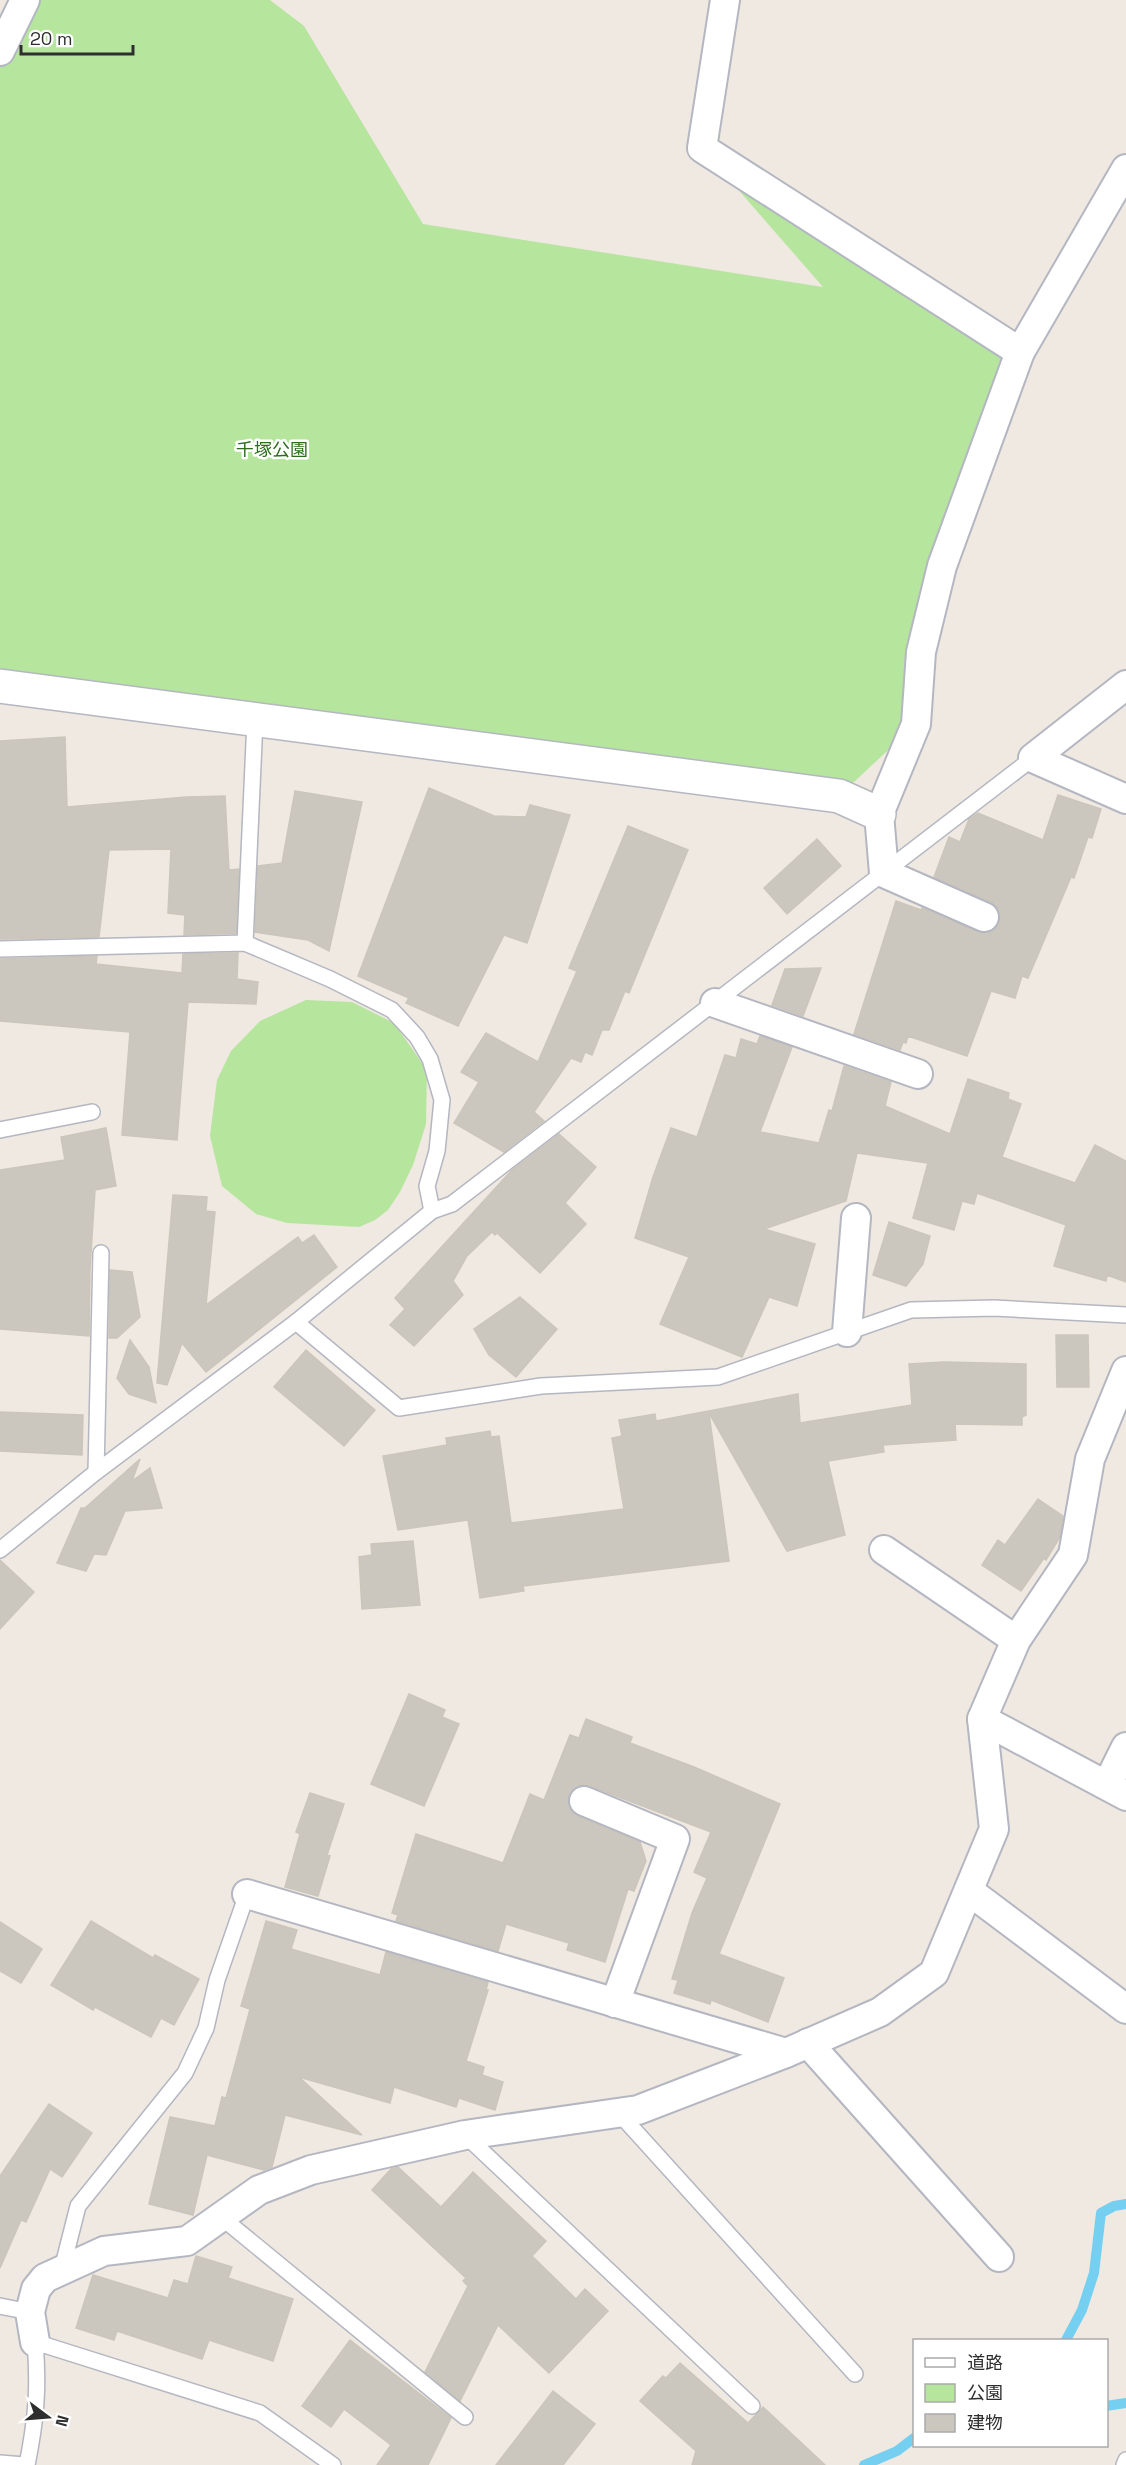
<svg xmlns="http://www.w3.org/2000/svg" width="1126" height="2465" viewBox="0 0 1126 2465" font-family="'Space Grotesk','Noto Sans JP',sans-serif">
	<style>
		.green { fill: #b6e59e }
		.lines { fill: none; stroke-linecap: round; stroke-linejoin: round }
		.stream { stroke: #75cff0; stroke-width: 10 }
		.building { fill: #cbc7bf; stroke: #cbc5ba; stroke-width: 1.5 }
		.service-casing { stroke: #b4b7c1; stroke-width: 18 }
		.minor-casing { stroke: #b4b7c1; stroke-width: 32 }
		.tertiary-casing { stroke: #b4b7c1; stroke-width: 36 }
		.service { stroke: #fff; stroke-width: 15 }
		.minor { stroke: #fff; stroke-width: 28 }
		.tertiary { stroke: #fff; stroke-width: 33 }
		.labels { text-anchor: middle; dominant-baseline: central; stroke-width: 5; stroke-linejoin: round; paint-order: stroke }
		.park-label { font-size: 18px; fill: #2c6e1b; stroke: #fff }
	</style>
	<rect width="100%" height="100%" fill="#efe9e1"/>
	<g class="green">
		<path d="M 25,0 L 270,0 L 304,26 L 423,224 L 823,287 L 702,148 L 1020,352 L 942,566 L 916,724 L 839,796 L 0,686 L 0,51 Z"/>
		<path d="M 306,1000 L 352,1002 L 394,1023 L 427,1070 L 426,1124 L 413,1165 L 400,1192 L 388,1210 L 375,1220 L 359,1227 L 287,1223 L 256,1214 L 222,1186 L 210,1136 L 217,1080 L 231,1051 L 260,1021 Z"/>
	</g>
	<g class="lines">
		<g class="stream">
			<path d="M 1066,2340 L 1082,2310 L 1094,2273 L 1101,2213 L 1114,2206 L 1126,2204"/>
			<path d="M 1106,2406 L 1126,2403"/>
			<path d="M 864,2465 L 897,2451 L 914,2438"/>
		</g>
	</g>
	<g class="building">
		<path d="M 65,737 L 67,807 L 187,797 L 225,796 L 229,870 L 239,869 L 236,933 L 184,935 L 185,915 L 168,913 L 171,849 L 109,850 L 99,937 L 0,939 L 0,741 Z"/>
		<path d="M 429,788 L 494,816 L 526,817 L 530,805 L 570,815 L 527,943 L 504,935 L 458,1026 L 406,1003 L 409,998 L 358,976 Z"/>
		<path d="M 295,791 L 362,802 L 329,951 L 308,940 L 255,932 L 258,866 L 282,863 Z"/>
		<path d="M 1058,795 L 1101,809 L 1092,838 L 1088,837 L 1074,878 L 1071,877 L 1028,978 L 1022,976 L 1015,998 L 991,991 L 967,1056 L 908,1036 L 906,1043 L 903,1042 L 900,1050 L 854,1034 L 896,901 L 921,910 L 922,908 L 978,932 L 985,933 L 993,931 L 999,924 L 1000,915 L 998,908 L 991,902 L 934,877 L 949,837 L 960,842 L 969,819 L 978,813 L 1043,840 Z"/>
		<path d="M 628,826 L 688,850 L 629,993 L 625,991 L 609,1030 L 602,1030 L 592,1055 L 585,1052 L 581,1062 L 571,1058 L 534,1112 L 544,1121 L 504,1152 L 454,1123 L 479,1082 L 461,1072 L 486,1033 L 538,1062 L 577,971 L 569,968 Z"/>
		<path d="M 817,839 L 841,866 L 787,914 L 764,888 Z"/>
		<path d="M 238,953 L 237,979 L 258,982 L 256,1004 L 188,1002 L 177,1140 L 122,1135 L 130,1032 L 0,1021 L 0,959 L 97,956 L 96,964 L 182,973 L 183,954 Z"/>
		<path d="M 821,968 L 803,1016 L 772,1005 L 785,969 Z"/>
		<path d="M 760,1036 L 792,1047 L 760,1132 L 819,1143 L 829,1110 L 832,1111 L 844,1066 L 891,1082 L 885,1106 L 950,1134 L 968,1079 L 1009,1093 L 1008,1099 L 1021,1104 L 1002,1157 L 1075,1183 L 1095,1145 L 1126,1161 L 1126,1282 L 1107,1275 L 1106,1281 L 1054,1266 L 1066,1225 L 977,1193 L 974,1204 L 962,1201 L 954,1230 L 913,1218 L 928,1163 L 857,1153 L 846,1201 L 764,1229 L 815,1244 L 797,1306 L 769,1297 L 742,1357 L 660,1324 L 689,1257 L 635,1238 L 653,1177 L 671,1128 L 697,1137 L 725,1055 L 736,1058 L 741,1039 L 757,1044 Z"/>
		<path d="M 106,1128 L 116,1186 L 95,1190 L 90,1268 L 89,1336 L 0,1329 L 0,1170 L 65,1160 L 61,1137 Z"/>
		<path d="M 559,1134 L 596,1167 L 565,1203 L 586,1224 L 540,1273 L 497,1233 L 495,1235 L 492,1232 L 467,1256 L 453,1281 L 463,1295 L 414,1346 L 390,1325 L 405,1309 L 395,1298 L 512,1170 Z"/>
		<path d="M 173,1195 L 207,1197 L 206,1211 L 215,1212 L 206,1305 L 298,1237 L 302,1243 L 314,1235 L 337,1267 L 206,1372 L 182,1343 L 167,1385 L 157,1383 Z"/>
		<path d="M 889,1222 L 930,1236 L 923,1264 L 906,1286 L 873,1275 Z"/>
		<path d="M 110,1270 L 132,1272 L 140,1317 L 117,1338 L 109,1338 Z"/>
		<path d="M 520,1297 L 557,1329 L 516,1377 L 489,1355 L 474,1329 Z"/>
		<path d="M 1056,1335 L 1088,1335 L 1089,1387 L 1057,1387 Z"/>
		<path d="M 130,1340 L 149,1367 L 156,1403 L 129,1394 L 117,1378 Z"/>
		<path d="M 306,1350 L 375,1410 L 344,1446 L 274,1387 Z"/>
		<path d="M 944,1362 L 1026,1364 L 1026,1415 L 1022,1417 L 1022,1425 L 955,1424 L 956,1440 L 883,1445 L 884,1452 L 828,1461 L 845,1535 L 787,1551 L 709,1413 L 729,1561 L 523,1586 L 524,1591 L 480,1598 L 468,1520 L 398,1530 L 383,1456 L 447,1445 L 446,1438 L 490,1431 L 491,1437 L 499,1436 L 511,1523 L 624,1509 L 612,1438 L 622,1436 L 619,1420 L 655,1414 L 656,1421 L 798,1394 L 800,1423 L 912,1405 L 909,1364 Z"/>
		<path d="M 0,1412 L 83,1415 L 82,1455 L 0,1451 Z"/>
		<path d="M 140,1459 L 132,1481 L 150,1468 L 162,1508 L 125,1511 L 106,1555 L 94,1554 L 86,1571 L 57,1563 L 81,1508 L 85,1508 Z"/>
		<path d="M 1038,1499 L 1063,1516 L 1060,1537 L 1046,1560 L 1044,1558 L 1021,1591 L 982,1565 L 998,1540 L 1005,1545 Z"/>
		<path d="M 413,1541 L 420,1605 L 362,1609 L 359,1557 L 372,1555 L 371,1544 Z"/>
		<path d="M 0,1560 L 34,1592 L 0,1629 Z"/>
		<path d="M 409,1694 L 445,1710 L 442,1717 L 459,1724 L 424,1806 L 371,1784 Z"/>
		<path d="M 586,1719 L 632,1737 L 630,1743 L 694,1767 L 780,1804 L 719,1954 L 784,1978 L 768,2022 L 711,2000 L 710,2004 L 674,1993 L 678,1980 L 672,1979 L 692,1913 L 707,1878 L 694,1872 L 711,1832 L 590,1786 L 581,1785 L 574,1788 L 569,1794 L 568,1803 L 571,1810 L 578,1816 L 640,1842 L 646,1861 L 634,1891 L 628,1889 L 605,1962 L 567,1950 L 569,1943 L 506,1924 L 498,1951 L 396,1921 L 398,1915 L 392,1913 L 416,1834 L 503,1863 L 530,1794 L 544,1800 L 570,1735 L 579,1738 Z"/>
		<path d="M 310,1793 L 344,1804 L 327,1855 L 330,1856 L 318,1896 L 285,1887 L 300,1834 L 296,1832 Z"/>
		<path d="M 91,1921 L 153,1958 L 155,1955 L 199,1979 L 174,2025 L 161,2018 L 151,2037 L 95,2007 L 93,2010 L 51,1985 Z"/>
		<path d="M 266,1921 L 297,1930 L 291,1949 L 380,1975 L 386,1952 L 488,1982 L 486,1990 L 488,1990 L 466,2061 L 484,2067 L 482,2075 L 503,2082 L 495,2110 L 459,2098 L 456,2107 L 394,2087 L 390,2103 L 299,2077 L 362,2135 L 285,2115 L 272,2167 L 264,2170 L 207,2155 L 193,2215 L 149,2204 L 170,2117 L 215,2126 L 222,2097 L 226,2098 L 250,2009 L 241,2006 Z"/>
		<path d="M 0,1922 L 42,1949 L 21,1983 L 0,1971 Z"/>
		<path d="M 49,2104 L 92,2133 L 62,2177 L 50,2169 L 26,2222 L 21,2220 L 0,2268 L 0,2176 Z"/>
		<path d="M 398,2167 L 441,2207 L 473,2172 L 546,2241 L 532,2256 L 576,2299 L 585,2289 L 608,2311 L 549,2373 L 498,2325 L 460,2401 L 425,2372 L 468,2286 L 463,2281 L 466,2278 L 372,2190 L 391,2169 Z"/>
		<path d="M 196,2256 L 232,2267 L 228,2278 L 293,2299 L 273,2361 L 209,2340 L 202,2359 L 117,2331 L 114,2340 L 76,2328 L 93,2275 L 168,2298 L 174,2280 L 188,2284 Z"/>
		<path d="M 350,2340 L 451,2418 L 428,2465 L 377,2465 L 391,2445 L 344,2409 L 331,2427 L 302,2406 Z"/>
		<path d="M 680,2363 L 748,2423 L 763,2407 L 825,2465 L 692,2465 L 696,2451 L 640,2401 L 663,2376 L 666,2378 Z"/>
		<path d="M 553,2391 L 595,2424 L 563,2465 L 496,2465 Z"/>
	</g>
	<g class="lines">
		<g class="service-casing">
			<g id="service">
				<path d="M 245,943 L 255,720"/>
				<path d="M 0,949 L 245,943 L 330,979 L 392,1010 L 417,1037 L 430,1059 L 442,1100 L 437,1151 L 427,1186 L 432,1211"/>
				<path d="M 0,1130 L 92,1112"/>
				<path d="M 296,1322 L 399,1408 L 541,1386 L 718,1377 L 911,1310 L 994,1308 L 1126,1315"/>
				<path d="M 96,1472 L 101,1253"/>
				<path d="M 0,1550 L 96,1472 L 296,1322 L 432,1211 L 452,1204 L 1033,758"/>
				<path d="M 617,2111 L 855,2374"/>
				<path d="M 465,2135 L 752,2406"/>
				<path d="M 221,2217 L 465,2417"/>
				<path d="M 62,2269 L 78,2206 L 185,2073 L 206,2028 L 217,1980 L 247,1894"/>
				<path d="M 0,2306 L 30,2312"/>
				<path d="M 0,2463 L 24,2465"/>
				<path d="M 27,2465 C 36,2420 39,2388 35,2342 L 260,2413 L 333,2465"/>
				<path d="M 1124,2465 L 1126,2460"/>
			</g>
		</g>
		<g class="minor-casing">
			<g id="minor">
				<path d="M 725,0 L 702,148 L 1020,352"/>
				<path d="M 0,51 L 25,0"/>
				<path d="M 1126,685 L 1033,758 L 1126,799"/>
				<path d="M 984,917 L 884,873 L 879,814 L 916,724 L 921,652 L 942,566 L 1020,352 L 1126,169"/>
				<path d="M 715,1003 L 918,1074"/>
				<path d="M 847,1332 L 856,1218"/>
				<path d="M 884,1550 L 1016,1640"/>
				<path d="M 982,1719 L 1126,1796"/>
				<path d="M 1107,1785 L 1126,1747"/>
				<path d="M 584,1801 L 675,1839 L 615,2003"/>
				<path d="M 969,1891 L 1126,2009"/>
				<path d="M 247,1894 L 786,2053"/>
				<path d="M 808,2043 L 999,2257"/>
				<path d="M 35,2342 L 30,2312 L 36,2289 L 45,2278 L 104,2251 L 187,2241 L 259,2190 L 311,2170 L 465,2135 L 638,2110 L 786,2053 L 880,2012 L 934,1973 L 994,1829 L 982,1719 L 1016,1640 L 1073,1555 L 1090,1459 L 1126,1371"/>
			</g>
		</g>
		<g class="tertiary-casing">
			<path id="tertiary" d="M 0,686 L 839,796 L 879,814"/>
		</g>
		<use href="#service" class="service"/>
		<use href="#minor" class="minor"/>
		<use href="#tertiary" class="tertiary"/>
	</g>
	<g class="labels">
		<g class="park-label">
			<text x="272" y="449">千塚公園</text>
		</g>
	</g>
	<rect x="913" y="2339" width="195" height="108" fill="#ffffff" stroke="#ababab" stroke-width="1.5"/>
	<rect x="925" y="2358" width="30" height="9" fill="#ffffff" stroke="#ababab" stroke-width="1.5"/>
	<text x="967" y="2369" font-size="18" fill="#2e2e2e">道路</text>
	<rect x="925" y="2384" width="30" height="18" fill="#b6e59e" stroke="#ababab" stroke-width="1.5"/>
	<text x="967" y="2399" font-size="18" fill="#2e2e2e">公園</text>
	<rect x="925" y="2414" width="30" height="18" fill="#cbc7bf" stroke="#ababab" stroke-width="1.5"/>
	<text x="967" y="2429" font-size="18" fill="#2e2e2e">建物</text>
	<g transform="translate(48 2417) rotate(106)" stroke="#ffffff" stroke-width="4.5" paint-order="stroke">
	<path d="M0-4.5L10 22L0 15L-10 22Z" fill="#2e2e2e"/>
	<text y="-9" font-size="16" font-weight="bold" text-anchor="middle" fill="#2e2e2e">N</text>
	</g>
	<path d="M21 45v9h112v-9" fill="none" stroke="#2e2e2e" stroke-width="3"/>
	<text x="30" y="45" font-size="18" fill="#2e2e2e" stroke="#ffffff" stroke-width="4.5" paint-order="stroke">20 m</text>
</svg>
